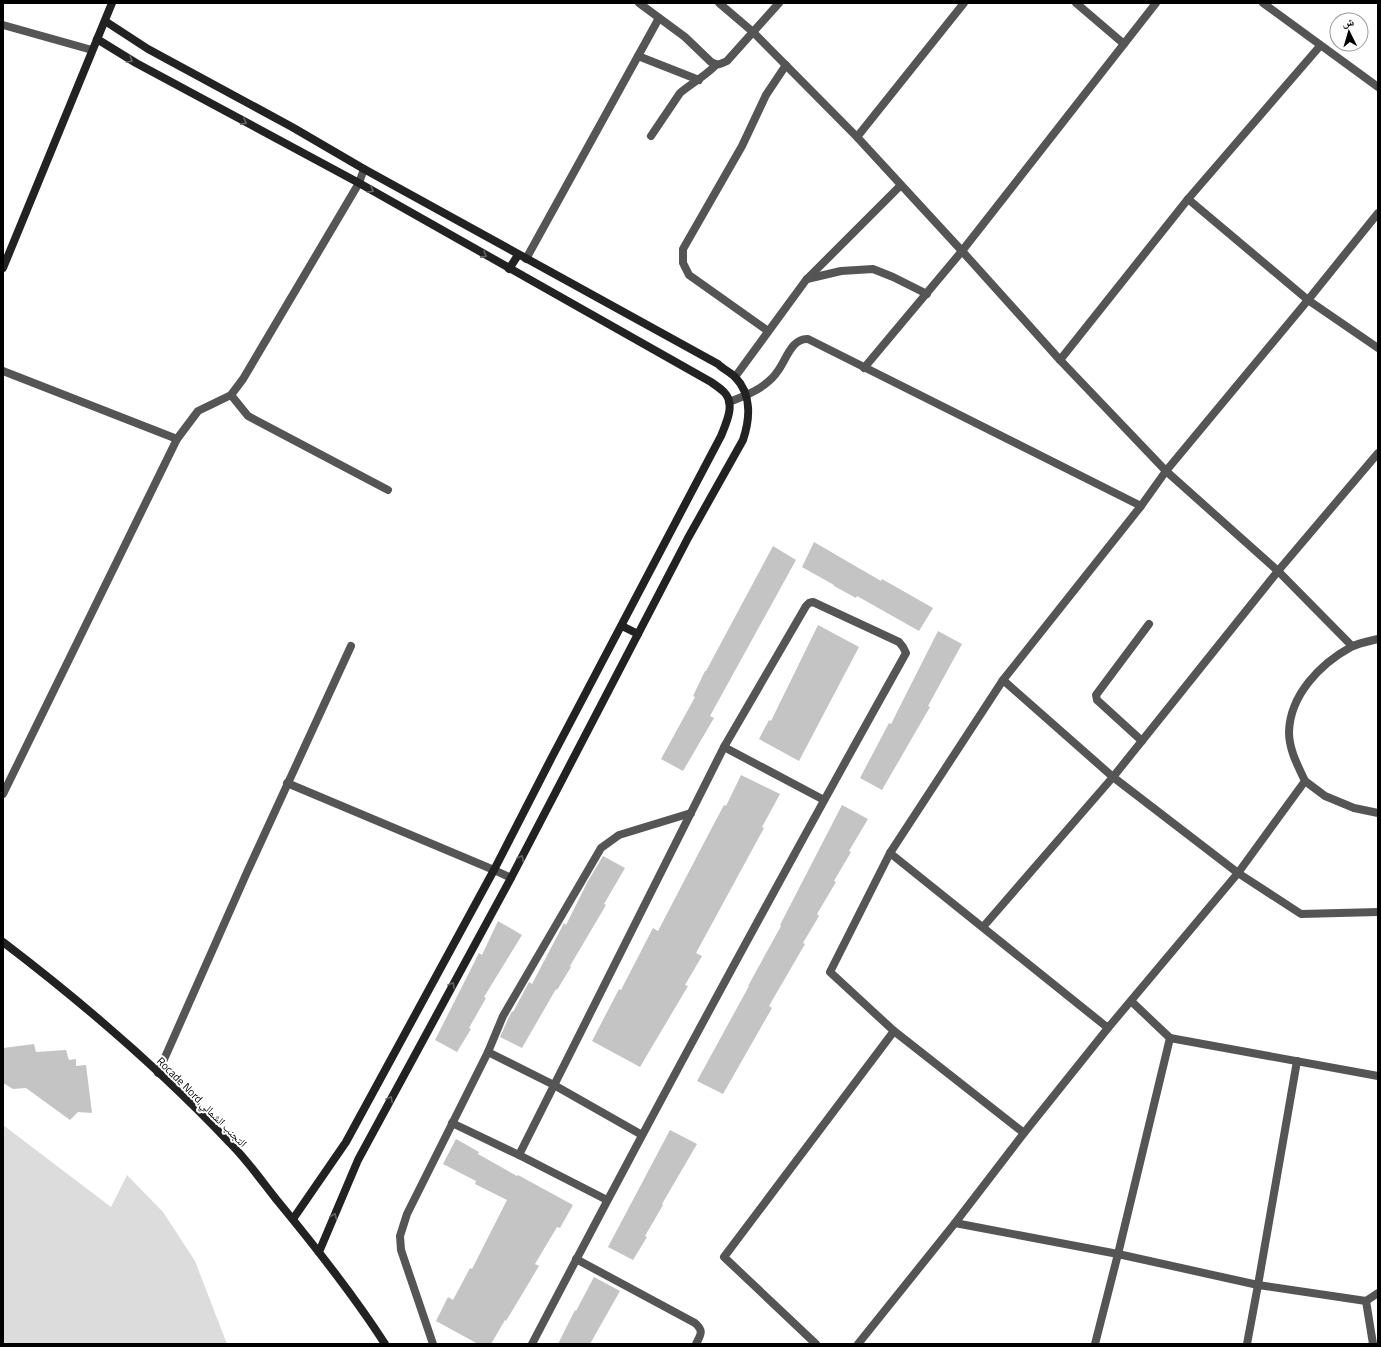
<svg xmlns="http://www.w3.org/2000/svg" width="1381" height="1347" viewBox="0 0 1381 1347" font-family="'Titillium Web','Noto Naskh Arabic',sans-serif">
	<style>
		.green { fill: #dcdcdc }
		.building { fill: #c4c4c4 }
		.lines { fill: none; stroke-linecap: round; stroke-linejoin: round }
		.street { stroke: #555; stroke-width: 8 }
		.secondary { stroke: #222; stroke-width: 8 }
		.oneway { stroke: #646464 }
		.labels { text-anchor: middle; dominant-baseline: central; stroke-width: 4; stroke-linejoin: round; paint-order: stroke }
		.street-label { font-size: 11px; fill: #000; stroke: #fff }
	</style>
	<rect width="100%" height="100%" fill="#fff"/>
	<path class="green" d="M 3,1125 L 111,1207 L 127,1175 L 163,1212 L 195,1261 L 227,1344 L 3,1344 Z"/>
	<g class="building">
		<path d="M 814,542 L 881,581 L 882,579 L 933,608 L 919,631 L 857,596 L 856,598 L 834,586 L 834,585 L 802,567 Z"/>
		<path d="M 773,546 L 796,560 L 710,716 L 714,718 L 683,771 L 661,759 L 695,697 L 693,696 L 705,671 L 706,671 Z"/>
		<path d="M 818,625 L 859,647 L 799,761 L 759,739 L 769,720 L 771,721 Z"/>
		<path d="M 938,631 L 962,644 L 928,706 L 930,707 L 882,790 L 860,778 L 889,723 L 891,724 Z"/>
		<path d="M 741,775 L 780,794 L 762,827 L 764,828 L 696,953 L 702,956 L 685,985 L 688,986 L 640,1067 L 592,1041 L 619,989 L 621,990 L 653,928 L 658,931 L 707,837 L 724,805 L 726,806 Z"/>
		<path d="M 842,805 L 868,819 L 849,851 L 851,852 L 834,881 L 836,882 L 817,914 L 819,916 L 803,943 L 805,944 L 769,1006 L 772,1008 L 723,1094 L 697,1081 L 749,986 L 748,986 L 781,926 L 780,925 Z"/>
		<path d="M 603,856 L 625,868 L 604,904 L 606,905 L 570,966 L 571,967 L 557,990 L 556,989 L 522,1048 L 500,1037 L 508,1019 L 512,1011 L 513,1012 L 529,982 L 532,984 L 563,925 L 564,923 L 566,925 L 588,881 Z"/>
		<path d="M 498,921 L 522,935 L 484,997 L 486,998 L 469,1028 L 471,1029 L 457,1052 L 435,1040 L 479,953 L 482,955 Z"/>
		<path d="M 34,1044 L 36,1052 L 66,1050 L 69,1060 L 76,1059 L 76,1066 L 86,1065 L 92,1113 L 78,1112 L 70,1120 L 26,1088 L 13,1089 L 3,1083 L 3,1048 Z"/>
		<path d="M 670,1130 L 697,1144 L 662,1204 L 663,1205 L 645,1236 L 647,1237 L 633,1260 L 608,1247 Z"/>
		<path d="M 456,1139 L 479,1152 L 478,1154 L 517,1176 L 518,1175 L 573,1205 L 560,1228 L 557,1227 L 535,1264 L 539,1266 L 506,1321 L 505,1320 L 491,1344 L 478,1344 L 436,1321 L 448,1297 L 453,1300 L 470,1268 L 472,1269 L 507,1200 L 475,1184 L 476,1181 L 443,1164 Z"/>
		<path d="M 594,1277 L 620,1291 L 590,1344 L 558,1344 L 575,1310 L 576,1311 Z"/>
	</g>
	<g class="lines">
		<g class="street">
			<path d="M 639,3 L 685,37 L 711,62 C 718,66 721,64 727,61 L 779,3"/>
			<path d="M 719,3 L 753,32 L 857,137"/>
			<path d="M 964,3 L 857,137 L 962,251 L 1060,360 L 1166,471 L 1278,571 L 1352,646"/>
			<path d="M 1076,3 L 1124,44"/>
			<path d="M 1263,3 L 1378,87"/>
			<path d="M 3,25 L 92,50"/>
			<path d="M 638,56 L 699,80"/>
			<path d="M 651,136 L 680,93 C 692,83 704,77 716,65"/>
			<path d="M 1188,199 L 1308,300 L 1378,348"/>
			<path d="M 1378,213 L 1308,300 L 1166,471 L 1141,506 L 1003,680 L 890,853 L 1108,1028 L 1238,873 L 1301,914 L 1378,912"/>
			<path d="M 526,259 L 659,18"/>
			<path d="M 807,279 L 841,271 L 873,269 L 893,277 L 927,294"/>
			<path d="M 768,331 L 689,275 L 683,263 L 683,249 L 742,146 L 766,95 L 786,65"/>
			<path d="M 1060,360 L 1188,199 L 1320,46"/>
			<path d="M 864,368 L 962,251 L 1156,3"/>
			<path d="M 3,371 L 177,439"/>
			<path d="M 735,377 L 806,280 L 901,185"/>
			<path d="M 231,395 L 248,416 L 388,490"/>
			<path d="M 729,402 C 741,397 754,393 764,385 C 768,382 774,377 777,372 C 786,361 791,338 808,339 L 1141,506"/>
			<path d="M 1378,453 L 1278,571 L 1113,777 L 1238,873 L 1305,781 C 1298,766 1289,750 1289,732 C 1290,695 1320,664 1351,647 C 1359,643 1370,641 1378,639"/>
			<path d="M 1142,741 L 1097,700 L 1096,695 L 1149,624"/>
			<path d="M 724,747 L 824,800"/>
			<path d="M 1305,781 L 1325,796 L 1354,808 L 1378,813"/>
			<path d="M 287,783 L 494,870 L 511,878"/>
			<path d="M 3,794 L 177,439 L 198,411 L 231,395 L 243,379 L 359,183 L 364,169"/>
			<path d="M 890,853 L 830,972 L 894,1031 L 1024,1133"/>
			<path d="M 983,927 L 1113,777 L 1003,680"/>
			<path d="M 1131,1001 L 1170,1038 L 1378,1076"/>
			<path d="M 1170,1038 L 1118,1254 L 1258,1285 L 1247,1344"/>
			<path d="M 488,1052 L 554,1085 L 642,1135"/>
			<path d="M 1297,1061 L 1258,1285 L 1366,1301 L 1378,1293"/>
			<path d="M 158,1073 L 248,870 L 351,646"/>
			<path d="M 452,1123 L 519,1155"/>
			<path d="M 576,1259 L 695,1323 C 704,1331 701,1334 696,1344"/>
			<path d="M 1366,1301 L 1373,1344"/>
			<path d="M 433,1344 L 401,1250 L 400,1236 L 407,1214 L 488,1052 L 503,1016 L 601,848 L 619,835 L 691,813"/>
			<path d="M 532,1344 C 653,1112 778,882 906,653 L 903,647 L 899,642 L 813,602 L 809,603 L 806,606 L 724,747 L 519,1155 L 607,1200"/>
			<path d="M 816,1344 L 724,1257 L 894,1031"/>
			<path d="M 858,1344 L 955,1223"/>
			<path d="M 1095,1344 L 1118,1254 L 955,1223 L 1024,1133 L 1108,1028"/>
		</g>
		<g class="secondary">
			<path d="M 105,21 L 148,49 L 292,127 L 364,169 L 718,364 C 723,369 730,372 735,377 C 752,394 750,419 743,440 L 688,538 L 511,878 L 358,1160 L 319,1252"/>
			<path d="M 97,39 L 136,63 L 359,183 L 711,382 C 715,385 720,388 724,392 C 736,404 726,423 721,436 L 552,757 L 494,870 L 346,1142 L 293,1219"/>
			<path d="M 3,268 L 112,3"/>
			<path d="M 509,269 L 518,255"/>
			<path d="M 622,626 L 638,634"/>
			<path d="M 3,942 C 83,1003 161,1070 230,1143 C 247,1160 261,1180 276,1199 C 314,1245 353,1294 385,1344"/>
		</g>
	</g>
	<defs><path id="oneway-chevron" d="M-2-3.5L2.5 0L-2 3.5" fill="none" stroke-width="1.6" stroke-linecap="round" stroke-linejoin="round"/></defs>
	<g class="oneway">
		<use href="#oneway-chevron" transform="translate(130 60) rotate(31)"/>
		<use href="#oneway-chevron" transform="translate(244 122) rotate(28)"/>
		<use href="#oneway-chevron" transform="translate(371 190) rotate(30)"/>
		<use href="#oneway-chevron" transform="translate(484 255) rotate(29)"/>
		<use href="#oneway-chevron" transform="translate(521 858) rotate(-63)"/>
		<use href="#oneway-chevron" transform="translate(452 985) rotate(-61)"/>
		<use href="#oneway-chevron" transform="translate(390 1099) rotate(-62)"/>
		<use href="#oneway-chevron" transform="translate(334 1216) rotate(-67)"/>
	</g>
	<g class="labels">
		<g class="street-label">
			<text transform="translate(202 1102) rotate(45)">Rocade Nord,التجنب الشمالي</text>
		</g>
	</g>
	<rect width="1381" height="1347" fill="none" stroke="#000000" stroke-width="8"/>
	<g transform="translate(1349 32) rotate(355)"><circle r="19" fill="#ffffff" stroke="#999999"/>
	<path d="M0-3L7 15L0 10L-7 15Z" fill="#000000"/>
	<text y="-6" font-size="11" font-weight="bold" text-anchor="middle" fill="#000000">ش</text>
	</g>
</svg>
